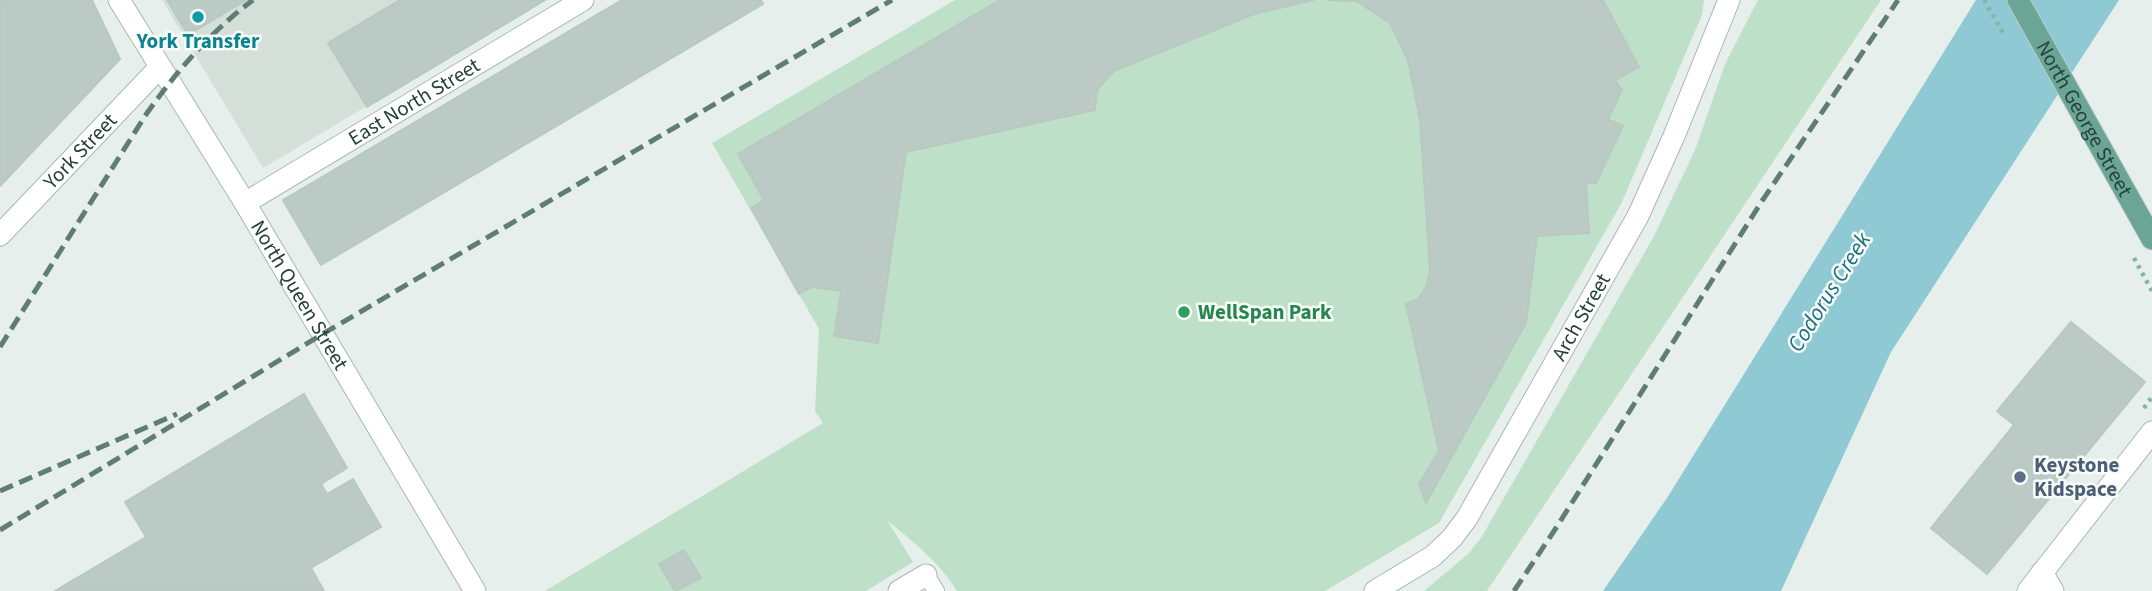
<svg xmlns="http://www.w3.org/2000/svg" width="2152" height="591" viewBox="0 0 2152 591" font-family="'Source Sans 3',sans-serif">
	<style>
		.built { fill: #d4dfda }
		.green { fill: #bfe0c8 }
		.water { fill: #8ec9d4 }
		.building { fill: #bbcac4; stroke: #b8c9c2; stroke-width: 2 }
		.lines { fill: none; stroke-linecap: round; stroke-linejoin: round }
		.service-casing { stroke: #a8b8b2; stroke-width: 18 }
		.minor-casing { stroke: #a8b8b2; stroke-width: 23 }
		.tertiary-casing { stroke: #a8b8b2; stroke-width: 23 }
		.primary-casing { stroke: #c2cac8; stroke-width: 23 }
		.path { stroke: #86b3a5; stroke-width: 4.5; stroke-dasharray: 3.5 5; stroke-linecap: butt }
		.service { stroke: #fff; stroke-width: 16 }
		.minor { stroke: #fff; stroke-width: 21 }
		.tertiary { stroke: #fff; stroke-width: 21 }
		.primary { stroke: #6aa596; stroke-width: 21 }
		.rail { stroke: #5f7d75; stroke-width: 5; stroke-dasharray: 14 7; stroke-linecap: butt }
		.culture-dot { fill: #0f9aa8; stroke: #f7fbf9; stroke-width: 2.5 }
		.leisure-dot { fill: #2e9e5b; stroke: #f7fbf9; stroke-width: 2.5 }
		.service-dot { fill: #5c6f8a; stroke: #f7fbf9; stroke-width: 2.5 }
		.labels { text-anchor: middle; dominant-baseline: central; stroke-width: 5; stroke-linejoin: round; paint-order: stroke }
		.culture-label { font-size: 21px; font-weight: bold; fill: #0d838f; stroke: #f7fbf9 }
		.street-label { font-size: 21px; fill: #24423a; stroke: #f7fbf9 }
		.leisure-label { font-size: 21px; font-weight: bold; fill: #27864d; stroke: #f7fbf9; text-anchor: start }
		.service-label { font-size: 21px; font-weight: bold; fill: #4e5e75; stroke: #f7fbf9; text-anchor: start }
		.water-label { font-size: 23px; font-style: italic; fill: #1c6f80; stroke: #f7fbf9 }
	</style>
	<rect width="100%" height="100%" fill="#e6efeb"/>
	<path class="built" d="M 162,0 L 545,0 L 263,168 Z"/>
	<g class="green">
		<path d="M 955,0 L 1704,0 L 1702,15 L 1622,202 L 1439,523 L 1325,591 L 957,591 C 940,563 912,541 887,520 L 913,562 L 866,591 L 545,591 L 823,423 L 815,411 L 819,329 L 712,143 Z"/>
		<path d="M 1758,0 L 1881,0 L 1487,591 L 1424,591 L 1468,554 L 1481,538 L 1654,236 L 1695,150 L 1725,64 Z"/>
	</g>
	<path class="water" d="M 1976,0 L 2119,0 L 1891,352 L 1781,591 L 1603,591 L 1667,498 Z"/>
	<g class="building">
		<path d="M 0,0 L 92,0 L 120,59 L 0,186 Z"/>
		<path d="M 167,0 L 246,0 L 188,35 Z"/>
		<path d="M 400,0 L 545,0 L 367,107 L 328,43 Z"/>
		<path d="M 622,0 L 761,0 L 763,4 L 321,265 L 283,200 Z"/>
		<path d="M 1000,0 L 1314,0 L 1254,14 L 1114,71 L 1097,90 L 1095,110 L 906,152 L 878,343 L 834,336 L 841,291 L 812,287 L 799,294 L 751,208 L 764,200 L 738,154 Z"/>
		<path d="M 1327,0 L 1603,0 L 1639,67 L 1615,80 L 1622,90 L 1608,119 L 1623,126 L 1596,183 L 1586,183 L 1589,233 L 1537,236 L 1526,323 L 1426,503 L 1419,484 L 1439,451 L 1406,304 L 1418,299 L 1426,287 L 1430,270 L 1420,120 L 1408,60 L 1390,23 L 1356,1 Z"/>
		<path d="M 2071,322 L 2145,382 L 1987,574 L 1931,528 L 2014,425 L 1997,411 Z"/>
		<path d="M 304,394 L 347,468 L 321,484 L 327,494 L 353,479 L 381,527 L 311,568 L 324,591 L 55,591 L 146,537 L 125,502 Z"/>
		<path d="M 684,550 L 701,578 L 675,591 L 659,564 Z"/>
	</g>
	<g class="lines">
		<g class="service-casing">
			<path id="service" d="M 926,575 L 936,591"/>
		</g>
		<g class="minor-casing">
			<g id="minor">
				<path id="s1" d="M 245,203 L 475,591"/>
				<path id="s2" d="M 0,235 L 160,67"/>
				<path d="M 2042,572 L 2053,591"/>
				<path d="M 899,591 L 926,575"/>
				<path d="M 2028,591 L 2152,432"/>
			</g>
		</g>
		<g class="tertiary-casing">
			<g id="tertiary">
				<path id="s3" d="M 119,0 L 245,203 L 583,0"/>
				<path id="s4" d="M 1375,591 L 1433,556 L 1452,538 L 1467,518 L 1638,216 L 1674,136 L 1729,0"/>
			</g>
		</g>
		<g class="primary-casing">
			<g id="primary">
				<path id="s5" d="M 2018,0 L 2152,239"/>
			</g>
		</g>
		<g class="path">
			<path d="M 1984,0 L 2005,36"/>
			<path d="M 2134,258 L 2152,291"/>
			<path d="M 2144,408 L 2152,397"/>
		</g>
		<use href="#service" class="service"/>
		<use href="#minor" class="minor"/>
		<use href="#tertiary" class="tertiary"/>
		<use href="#primary" class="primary"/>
		<g class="rail">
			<path d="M 0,347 L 145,116 C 176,72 209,33 253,0"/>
			<path d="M 0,491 L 177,414"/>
			<path d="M 0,530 L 321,335 L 892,0"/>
			<path d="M 1514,591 L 1556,528 L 1762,201 L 1898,0"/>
		</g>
	</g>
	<circle class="culture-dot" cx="198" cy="17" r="7"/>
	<circle class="leisure-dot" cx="1184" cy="312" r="7"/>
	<circle class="service-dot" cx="2020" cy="477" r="7"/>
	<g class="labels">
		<g class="culture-label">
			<text x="198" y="41">York Transfer</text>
		</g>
		<g class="street-label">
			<text stroke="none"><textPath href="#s3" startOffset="436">East North Street</textPath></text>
			<text stroke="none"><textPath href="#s5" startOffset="136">North George Street</textPath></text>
			<text stroke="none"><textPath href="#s2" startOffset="116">York Street</textPath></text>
			<text stroke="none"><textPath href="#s1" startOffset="107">North Queen Street</textPath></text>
			<text stroke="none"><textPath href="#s4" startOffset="350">Arch Street</textPath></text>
		</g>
		<g class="leisure-label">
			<text x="1198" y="312">WellSpan Park</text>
		</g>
		<g class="service-label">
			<text x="2034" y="465">Keystone<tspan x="2034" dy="24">Kidspace</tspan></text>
		</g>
		<g class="water-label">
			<text transform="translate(1829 292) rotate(-58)">Codorus Creek</text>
		</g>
	</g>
</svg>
